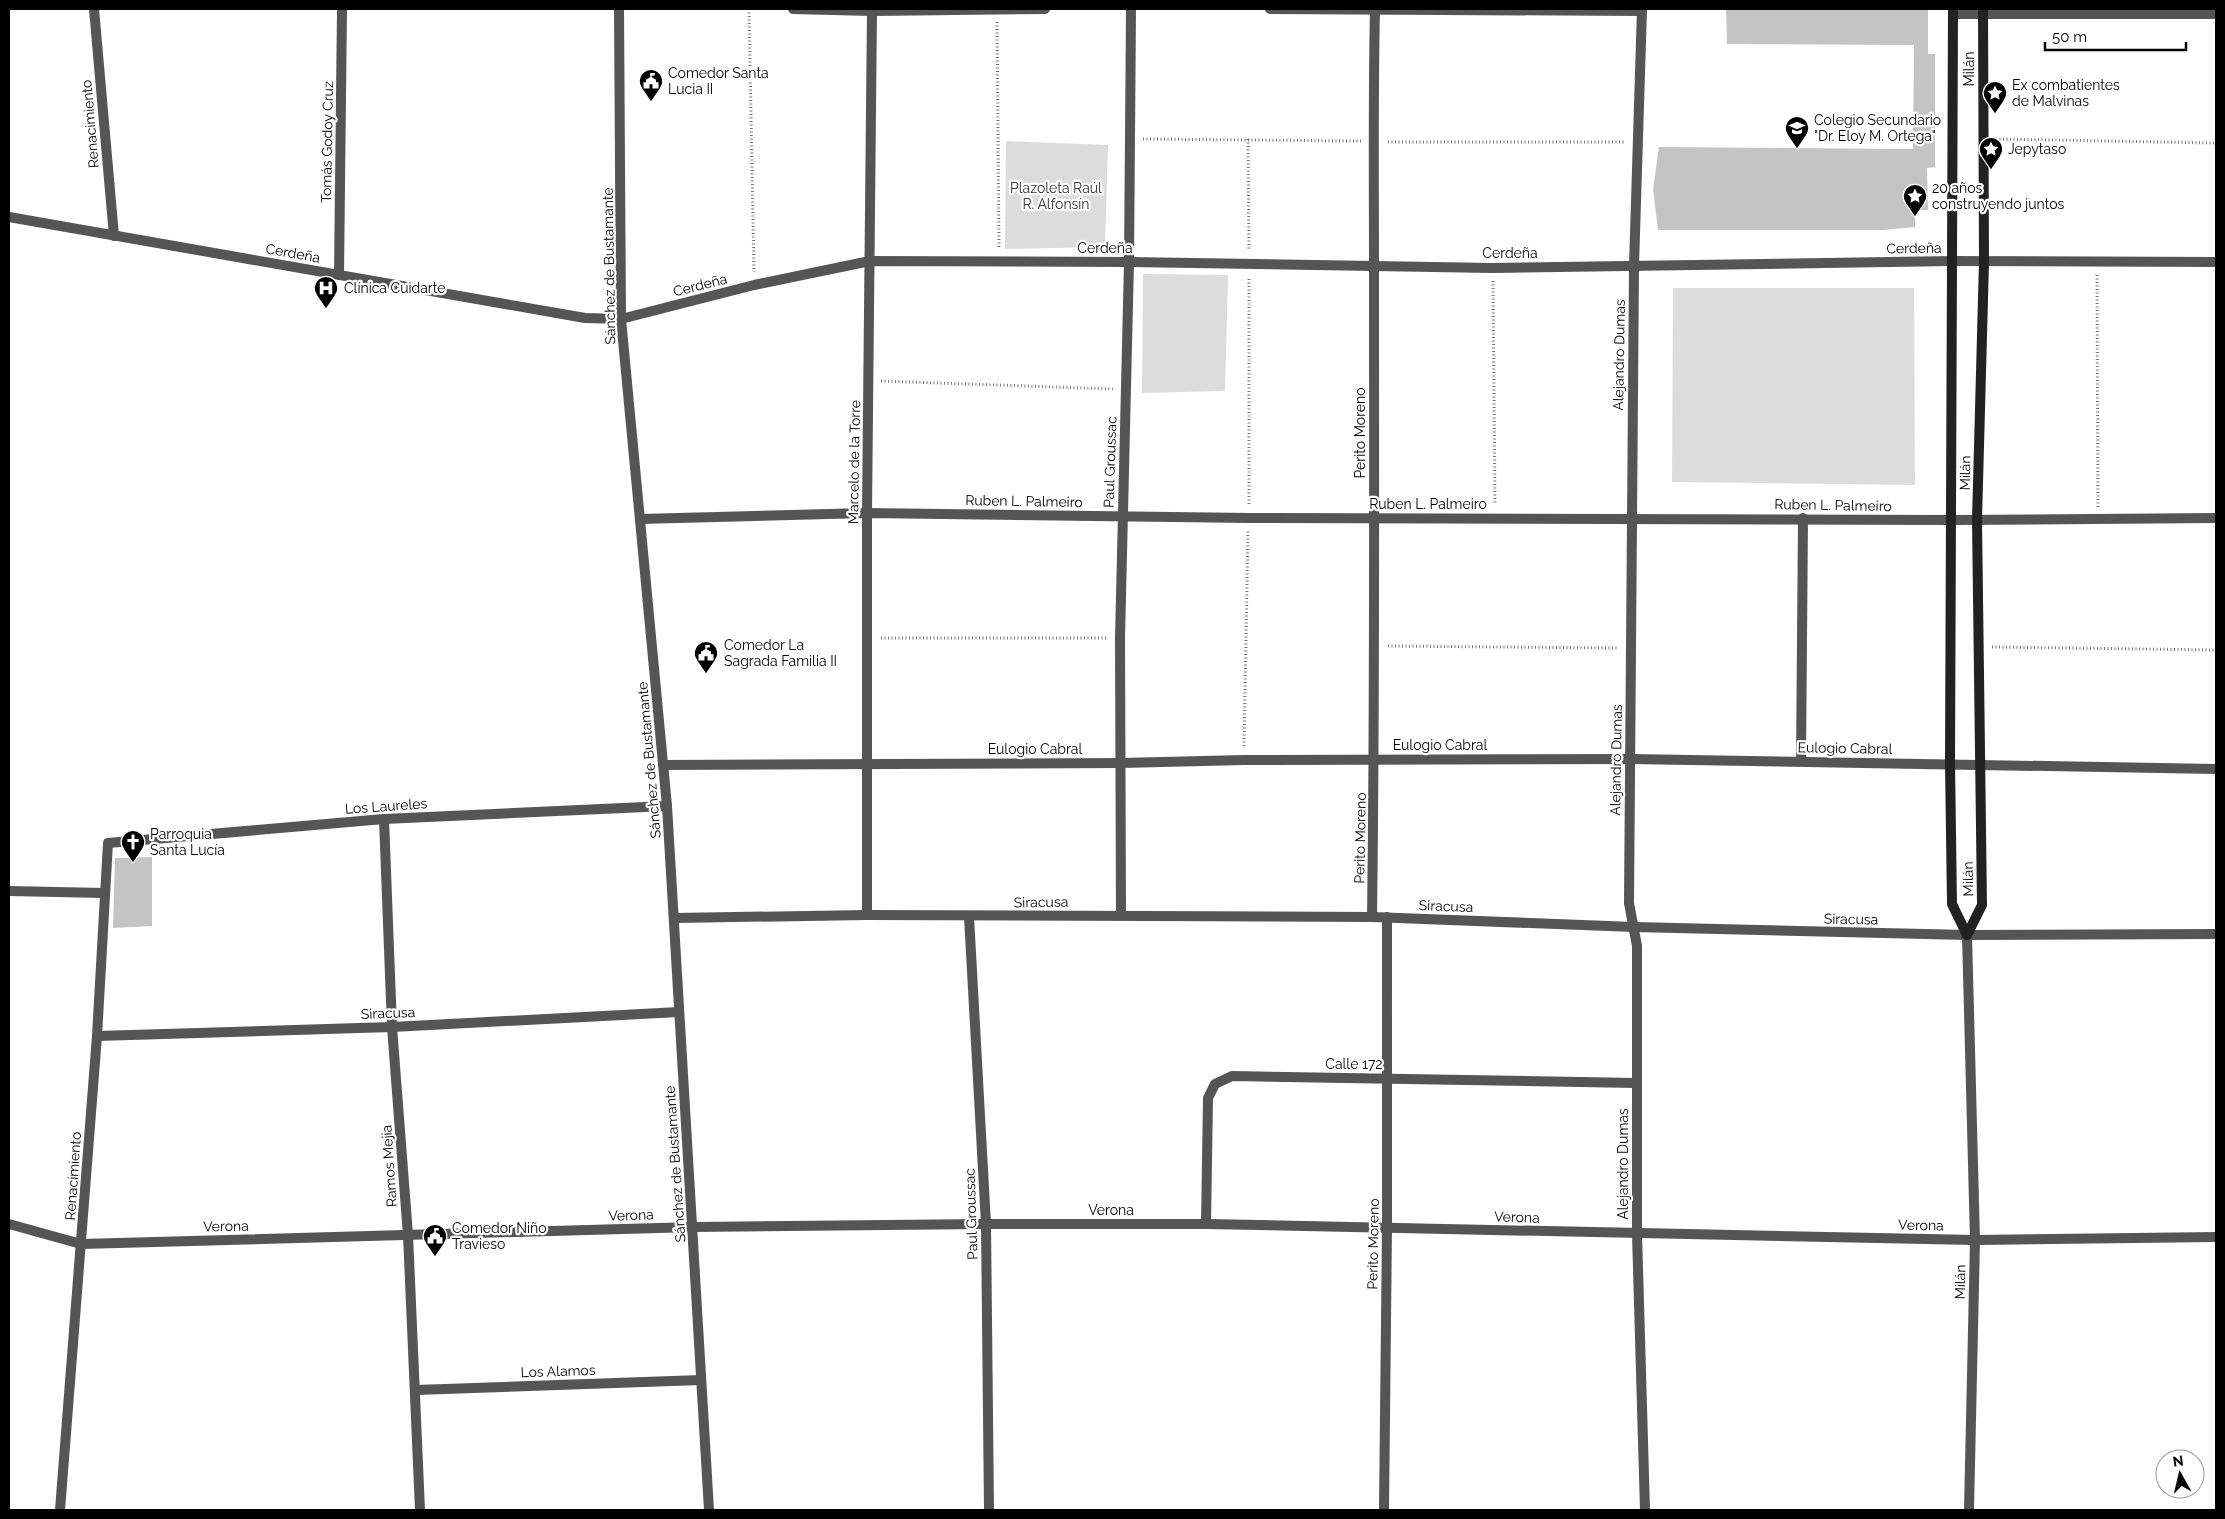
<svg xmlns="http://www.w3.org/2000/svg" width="2225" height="1519" viewBox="0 0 2225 1519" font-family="Raleway,sans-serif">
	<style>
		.green { fill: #dcdcdc }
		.building { fill: #c4c4c4 }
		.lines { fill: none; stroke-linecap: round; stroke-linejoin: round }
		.path { stroke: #777; stroke-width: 3; stroke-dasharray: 1 2.5; stroke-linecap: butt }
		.minor { stroke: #555; stroke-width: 10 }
		.tertiary { stroke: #555; stroke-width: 10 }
		.secondary { stroke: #222; stroke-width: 10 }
		.labels { text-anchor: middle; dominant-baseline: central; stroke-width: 4.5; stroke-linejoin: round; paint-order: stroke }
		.street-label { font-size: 14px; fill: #000; stroke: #fff }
		.poi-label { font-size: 14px; fill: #000; stroke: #fff; text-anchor: start }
		.park-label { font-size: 14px; fill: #333; stroke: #fff }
	</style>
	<rect width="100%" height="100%" fill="#fff"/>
	<g class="green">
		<path d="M 1006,141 L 1108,145 L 1105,247 L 1005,249 Z"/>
		<path d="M 1143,274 L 1228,275 L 1225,391 L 1142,393 Z"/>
		<path d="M 1673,288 L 1914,288 L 1915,485 L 1672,482 Z"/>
	</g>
	<g class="building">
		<path d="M 1726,9 L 1928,9 L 1928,54 L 1935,54 L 1935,167 L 1927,168 L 1928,210 L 1915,210 L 1915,227 L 1883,230 L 1658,230 L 1653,189 L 1659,147 L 1913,149 L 1914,45 L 1727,44 Z"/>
		<path d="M 152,857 L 152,926 L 113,928 L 115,858 Z"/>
	</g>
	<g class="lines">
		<g class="path">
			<path d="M 749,9 L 754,272"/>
			<path d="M 997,22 L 999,248"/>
			<path d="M 1143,139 L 1361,141"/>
			<path d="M 1248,139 L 1249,251"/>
			<path d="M 1996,139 L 2216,143"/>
			<path d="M 1388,142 L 1624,142"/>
			<path d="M 2097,275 L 2098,507"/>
			<path d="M 1493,281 L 1495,504"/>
			<path d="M 881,381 L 1113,389"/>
			<path d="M 1249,504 L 1249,278"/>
			<path d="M 881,638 L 1107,638"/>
			<path d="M 1388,646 L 1617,648"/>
			<path d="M 1992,647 L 2216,650"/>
			<path d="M 1244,746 L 1248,530"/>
		</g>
		<g class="minor">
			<path d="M 94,9 L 114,236"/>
			<path d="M 793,9 L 872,11 L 1045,9"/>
			<path d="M 1270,9 L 1642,11"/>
			<path d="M 1642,9 L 1634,266 L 1629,903 L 1637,946 L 1637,1234 L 1645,1510"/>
			<path d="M 1953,14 L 2216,14"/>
			<path d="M 9,217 L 585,318 L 621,319 L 754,285 L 870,261 L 1129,262 L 1492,268 L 1953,261 L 2216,262"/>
			<path d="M 339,275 L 342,9"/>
			<path d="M 640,519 L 867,513 L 1249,518 L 1952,520 L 2216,518"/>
			<path d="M 1801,761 L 1803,518"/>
			<path d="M 663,765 L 1121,763 L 1244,760 L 1630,759 L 2216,769"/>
			<path d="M 384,819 L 392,1027 L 408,1235 L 420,1510"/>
			<path d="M 9,891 L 104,893"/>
			<path d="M 867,915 L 867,513 L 872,9"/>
			<path d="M 1121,915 L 1120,638 L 1129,262 L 1131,9"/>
			<path d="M 969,917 L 986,1224 L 989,1510"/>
			<path d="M 1372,917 C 1375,701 1374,485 1374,269 C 1374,182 1373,96 1375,9"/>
			<path d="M 675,918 L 867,915 L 1372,917 L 1634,927 L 1967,935 L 2216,934"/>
			<path d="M 97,1036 L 392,1027 L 679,1012"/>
			<path d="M 9,1224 L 81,1244 L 694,1227 L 986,1224 L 1206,1224 L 1975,1240 L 2216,1237"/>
			<path d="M 1206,1224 L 1208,1098 L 1215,1084 L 1232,1076 L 1637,1083"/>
			<path d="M 416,1390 L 701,1380"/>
			<path d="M 60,1510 L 97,1036 L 108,843 L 384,819 L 667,806"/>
			<path d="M 1384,1510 L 1387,1227 L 1387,917"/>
		</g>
		<g class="tertiary">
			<path d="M 619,9 L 621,319 L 667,806 L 709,1510"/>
			<path d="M 1967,935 L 1975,1240 L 1969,1510"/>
		</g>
		<g class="secondary">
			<path d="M 1953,9 L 1950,763 L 1952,904 L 1967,935"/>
			<path d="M 1967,935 L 1982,905 L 1977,520 L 1984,262 L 1983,9"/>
		</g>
	</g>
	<defs>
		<g id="civic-pin" transform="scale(1.25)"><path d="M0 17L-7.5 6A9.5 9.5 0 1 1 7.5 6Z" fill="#000" stroke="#fff"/><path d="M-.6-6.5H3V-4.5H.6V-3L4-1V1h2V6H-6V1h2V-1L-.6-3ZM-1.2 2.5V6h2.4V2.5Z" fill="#fff"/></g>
		<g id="sight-pin" transform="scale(1.25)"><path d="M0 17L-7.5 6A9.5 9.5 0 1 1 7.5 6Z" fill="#000" stroke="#fff"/><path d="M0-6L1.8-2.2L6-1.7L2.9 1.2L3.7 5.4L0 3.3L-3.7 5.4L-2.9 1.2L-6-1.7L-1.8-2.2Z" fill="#fff"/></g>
		<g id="school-pin" transform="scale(1.25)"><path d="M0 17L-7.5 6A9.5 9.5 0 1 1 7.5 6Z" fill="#000" stroke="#fff"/><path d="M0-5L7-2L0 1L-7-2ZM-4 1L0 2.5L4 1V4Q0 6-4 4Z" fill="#fff"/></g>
		<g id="hospital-pin" transform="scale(1.25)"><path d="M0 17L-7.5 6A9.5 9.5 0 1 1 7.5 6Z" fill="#000" stroke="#fff"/><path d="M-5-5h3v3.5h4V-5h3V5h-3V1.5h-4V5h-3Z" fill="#fff"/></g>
		<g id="church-pin" transform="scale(1.25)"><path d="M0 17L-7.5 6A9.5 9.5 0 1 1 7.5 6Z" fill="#000" stroke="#fff"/><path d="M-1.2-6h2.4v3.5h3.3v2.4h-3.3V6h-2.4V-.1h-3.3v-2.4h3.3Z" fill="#fff"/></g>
	</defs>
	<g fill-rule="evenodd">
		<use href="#civic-pin" x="651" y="81"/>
		<use href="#sight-pin" x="1995" y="93"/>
		<use href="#school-pin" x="1797" y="128"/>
		<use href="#sight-pin" x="1991" y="149"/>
		<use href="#sight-pin" x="1915" y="196"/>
		<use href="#hospital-pin" x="326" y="288"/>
		<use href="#civic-pin" x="706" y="653"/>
		<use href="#church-pin" x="133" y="842"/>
		<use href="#civic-pin" x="435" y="1236"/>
	</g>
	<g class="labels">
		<g class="street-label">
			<text transform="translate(1969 69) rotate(-90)">Milán</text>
			<text transform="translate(90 124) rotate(-95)">Renacimiento</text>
			<text transform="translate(327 142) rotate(-89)">Tomás Godoy Cruz</text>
			<text x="1105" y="248">Cerdeña</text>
			<text transform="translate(1914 248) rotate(-1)">Cerdeña</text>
			<text transform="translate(293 253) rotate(10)">Cerdeña</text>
			<text x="1510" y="253">Cerdeña</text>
			<text transform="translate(609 266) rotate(-91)">Sánchez de Bustamante</text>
			<text transform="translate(700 285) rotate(-14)">Cerdeña</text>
			<text transform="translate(1619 355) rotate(-89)">Alejandro Dumas</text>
			<text transform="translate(1360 433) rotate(-90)">Perito Moreno</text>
			<text transform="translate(854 462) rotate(-89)">Marcelo de la Torre</text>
			<text transform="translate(1110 462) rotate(-88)">Paul Groussac</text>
			<text transform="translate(1965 473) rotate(-89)">Milán</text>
			<text transform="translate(1024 501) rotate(1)">Ruben L. Palmeiro</text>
			<text x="1428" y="504">Ruben L. Palmeiro</text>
			<text transform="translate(1833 505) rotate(1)">Ruben L. Palmeiro</text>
			<text x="1440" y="745">Eulogio Cabral</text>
			<text transform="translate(1845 748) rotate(1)">Eulogio Cabral</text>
			<text x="1035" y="749">Eulogio Cabral</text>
			<text transform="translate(649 760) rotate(-95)">Sánchez de Bustamante</text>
			<text transform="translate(1616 760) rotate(-89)">Alejandro Dumas</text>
			<text transform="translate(386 806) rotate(-4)">Los Laureles</text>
			<text transform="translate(1360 838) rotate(-89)">Perito Moreno</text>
			<text transform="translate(1968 879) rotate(-91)">Milán</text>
			<text transform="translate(1041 902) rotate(-1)">Siracusa</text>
			<text transform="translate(1446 906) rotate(2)">Siracusa</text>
			<text transform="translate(1851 919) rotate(1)">Siracusa</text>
			<text transform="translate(388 1013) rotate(-2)">Siracusa</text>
			<text x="1354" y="1064">Calle 172</text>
			<text transform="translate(675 1164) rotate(-94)">Sánchez de Bustamante</text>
			<text transform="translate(1623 1164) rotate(-90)">Alejandro Dumas</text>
			<text transform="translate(389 1166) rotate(-94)">Ramos Mejía</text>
			<text transform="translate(73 1176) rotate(-86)">Renacimiento</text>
			<text x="1111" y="1210">Verona</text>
			<text transform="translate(971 1214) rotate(-92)">Paul Groussac</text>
			<text transform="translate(631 1215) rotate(-2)">Verona</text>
			<text transform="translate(1517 1217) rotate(2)">Verona</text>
			<text transform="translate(1921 1225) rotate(1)">Verona</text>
			<text transform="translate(226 1226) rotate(-1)">Verona</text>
			<text transform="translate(1373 1244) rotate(-89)">Perito Moreno</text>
			<text transform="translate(1960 1282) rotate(-89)">Milán</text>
			<text transform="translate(558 1371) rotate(-2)">Los Alamos</text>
		</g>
		<g class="poi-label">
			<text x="668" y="73">Comedor Santa<tspan x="668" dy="16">Lucia II</tspan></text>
			<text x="2012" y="85">Ex combatientes<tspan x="2012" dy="16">de Malvinas</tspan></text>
			<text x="1814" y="120">Colegio Secundario<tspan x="1814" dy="16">"Dr. Eloy M. Ortega"</tspan></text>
			<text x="2008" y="149">Jepytaso</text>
			<text x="1932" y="188">20 años<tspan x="1932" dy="16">construyendo juntos</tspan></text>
			<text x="344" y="288">Clínica Cuidarte</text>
			<text x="724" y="645">Comedor La<tspan x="724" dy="16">Sagrada Familia II</tspan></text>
			<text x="150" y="834">Parroquia<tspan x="150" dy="16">Santa Lucía</tspan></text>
			<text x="452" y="1228">Comedor Niño<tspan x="452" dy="16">Travieso</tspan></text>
		</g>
		<g class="park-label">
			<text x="1056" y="188">Plazoleta Raúl<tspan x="1056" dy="16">R. Alfonsín</tspan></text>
		</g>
	</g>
	<rect width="2225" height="1519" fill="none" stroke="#000000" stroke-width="20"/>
	<g transform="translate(2180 1474) rotate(352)"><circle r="24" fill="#ffffff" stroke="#999999"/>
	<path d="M0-4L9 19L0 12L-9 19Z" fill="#000000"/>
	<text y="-8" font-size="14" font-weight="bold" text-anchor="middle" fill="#000000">N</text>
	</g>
	<path d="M2045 42v8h141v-8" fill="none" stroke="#000000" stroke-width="2.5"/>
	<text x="2052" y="42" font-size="15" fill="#000000" stroke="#ffffff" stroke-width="4" paint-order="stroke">50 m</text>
</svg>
